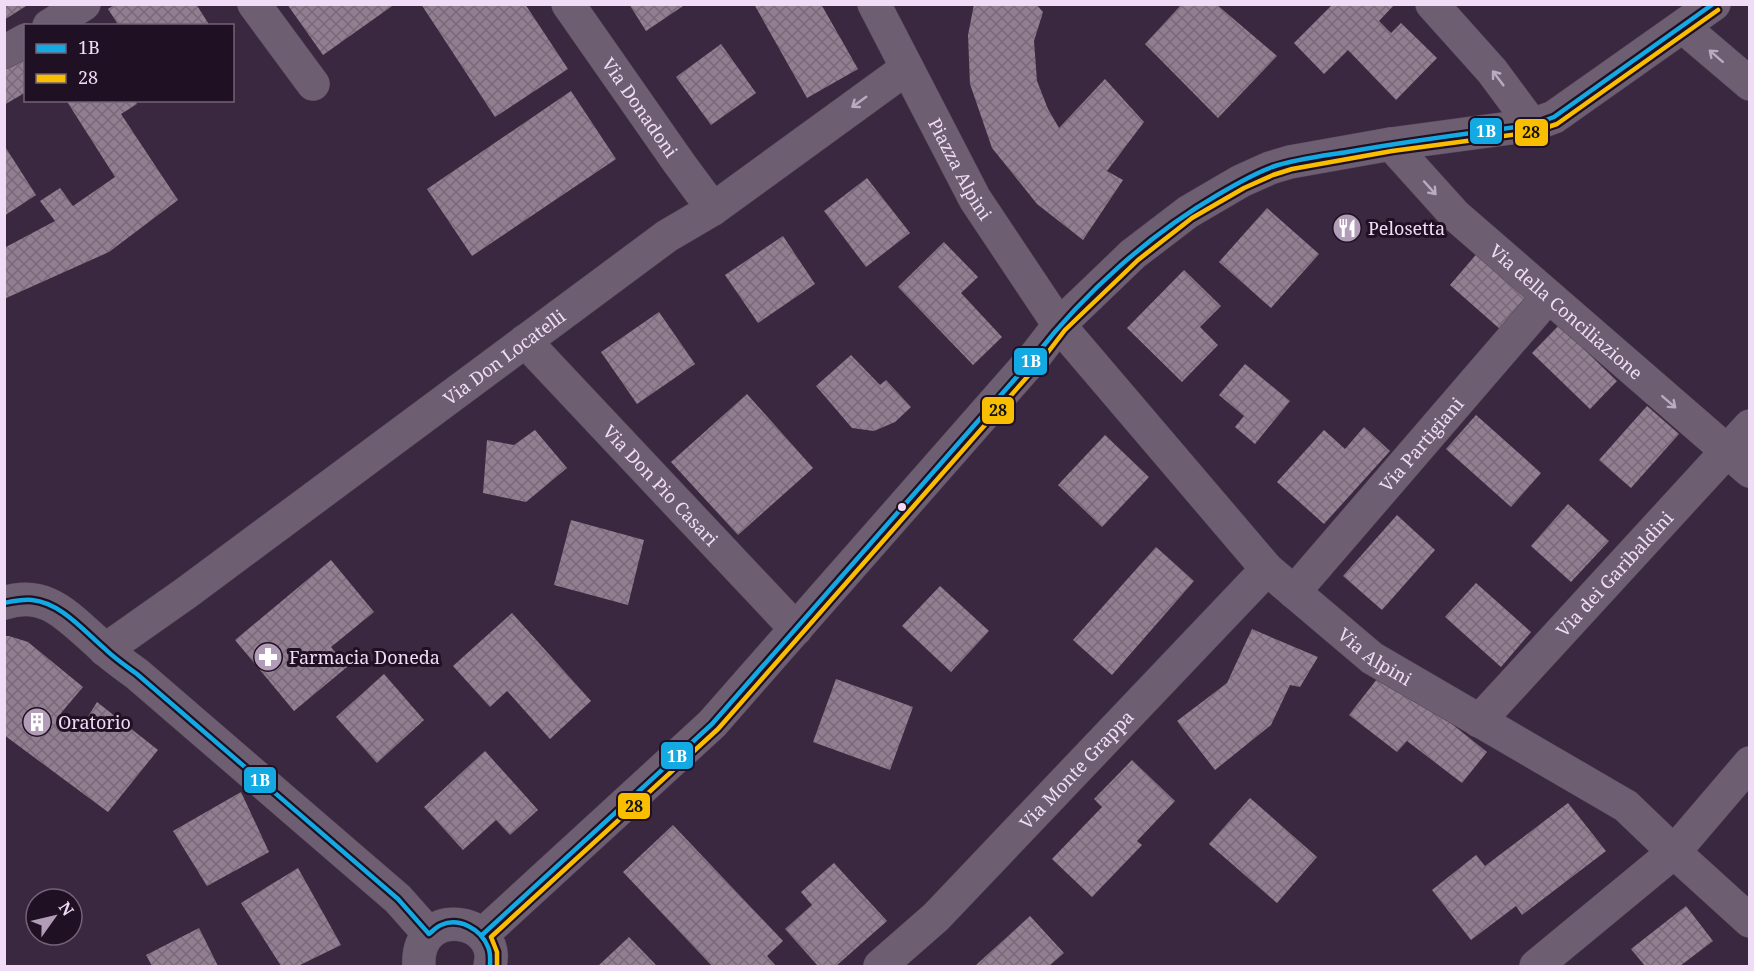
<svg xmlns="http://www.w3.org/2000/svg" width="1754" height="971" viewBox="0 0 1754 971" font-family="'Noto Serif',serif">
	<style>
		.building { fill: url(#building-cross-hatch) }
		.lines { fill: none; stroke-linecap: round; stroke-linejoin: round }
		.minor-casing { stroke: #57465b; stroke-width: 34 }
		.minor { stroke: #6d5f71; stroke-width: 33 }
		.bus-1-casing { stroke: #1f1023; stroke-width: 9 }
		.bus-2-casing { stroke: #1f1023; stroke-width: 9 }
		.bus-1 { stroke: #13a9e3; stroke-width: 4.5 }
		.bus-2 { stroke: #fabe01; stroke-width: 4.5 }
		.oneway { stroke: #bcaac1 }
		.bus-dot { fill: #f1dcf7; stroke: #1f1023; stroke-width: 2 }
		.labels { text-anchor: middle; dominant-baseline: central; stroke-width: 6; stroke-linejoin: round; paint-order: stroke }
		.street-label { font-size: 18px; fill: #f1dcf7; stroke: #1f1023 }
		.poi-label { font-size: 18px; fill: #f1dcf7; stroke: #1f1023; text-anchor: start }
		.line-badge { stroke: #1f1023; stroke-width: 2 }
		.badge-label { font-size: 16px; text-anchor: middle; font-weight: bold; fill: #fff }
		.pale-badge-label { font-size: 16px; text-anchor: middle; font-weight: bold; fill: #111 }
	</style>
	<defs>
		<pattern id="building-cross-hatch" width="8" height="8" patternUnits="userSpaceOnUse" patternTransform="scale(1.5)"><rect width="8" height="8" fill="#927e91"/><path d="M0 0l8 8M0 8l8-8" fill="none" stroke="#786978"/></pattern>
	</defs>
	<rect width="100%" height="100%" fill="#3a2840"/>
	<g class="building">
		<path d="M 116,4 L 196,4 L 210,26 L 119,26 L 108,9 Z"/>
		<path d="M 287,4 L 395,4 L 323,55 Z"/>
		<path d="M 421,4 L 525,4 L 568,69 L 495,117 Z"/>
		<path d="M 629,4 L 686,4 L 646,31 Z"/>
		<path d="M 754,4 L 821,4 L 858,69 L 807,98 Z"/>
		<path d="M 974,4 L 1036,4 L 1043,12 L 1034,41 L 1037,81 L 1048,109 L 1059,128 L 1105,79 L 1144,122 L 1107,171 L 1123,180 L 1083,240 L 1037,204 L 992,148 L 970,84 L 968,35 Z"/>
		<path d="M 1182,4 L 1216,4 L 1277,56 L 1218,118 L 1145,44 Z"/>
		<path d="M 1333,4 L 1395,4 L 1379,21 L 1391,33 L 1401,23 L 1437,58 L 1396,100 L 1348,50 L 1324,74 L 1294,43 Z"/>
		<path d="M 4,5 L 25,5 L 26,6 L 4,20 Z"/>
		<path d="M 721,44 L 756,93 L 711,125 L 676,77 Z"/>
		<path d="M 26,53 L 26,92 L 4,105 L 4,66 Z"/>
		<path d="M 571,91 L 616,159 L 472,256 L 427,189 Z"/>
		<path d="M 66,100 L 135,100 L 137,104 L 121,114 L 178,200 L 109,252 L 4,299 L 4,248 L 55,221 L 40,201 L 60,188 L 73,206 L 115,177 Z"/>
		<path d="M 4,145 L 36,195 L 4,216 Z"/>
		<path d="M 867,178 L 910,233 L 866,267 L 824,211 Z"/>
		<path d="M 1267,208 L 1319,254 L 1271,308 L 1219,262 Z"/>
		<path d="M 783,236 L 815,284 L 758,323 L 725,275 Z"/>
		<path d="M 944,242 L 978,277 L 961,293 L 1002,337 L 973,365 L 898,287 Z"/>
		<path d="M 1480,250 L 1531,296 L 1501,330 L 1450,285 Z"/>
		<path d="M 1184,270 L 1221,306 L 1200,327 L 1218,345 L 1182,382 L 1127,328 Z"/>
		<path d="M 659,312 L 695,364 L 637,404 L 601,352 Z"/>
		<path d="M 1559,325 L 1617,381 L 1590,409 L 1532,353 Z"/>
		<path d="M 851,355 L 880,385 L 886,380 L 911,407 L 895,422 L 874,431 L 852,428 L 816,386 Z"/>
		<path d="M 1245,364 L 1290,401 L 1255,444 L 1235,427 L 1244,416 L 1219,395 Z"/>
		<path d="M 747,394 L 813,468 L 738,535 L 671,462 Z"/>
		<path d="M 1647,406 L 1679,434 L 1631,488 L 1599,460 Z"/>
		<path d="M 1476,415 L 1541,473 L 1511,507 L 1446,449 Z"/>
		<path d="M 1364,427 L 1390,451 L 1324,524 L 1277,482 L 1324,430 L 1345,449 Z"/>
		<path d="M 535,430 L 567,468 L 526,502 L 483,493 L 487,440 L 514,445 Z"/>
		<path d="M 1105,435 L 1149,477 L 1102,527 L 1058,485 Z"/>
		<path d="M 1568,504 L 1609,541 L 1571,582 L 1531,546 Z"/>
		<path d="M 1397,515 L 1435,550 L 1382,610 L 1343,576 Z"/>
		<path d="M 571,520 L 644,540 L 628,605 L 554,585 Z"/>
		<path d="M 1156,547 L 1194,581 L 1112,675 L 1073,640 Z"/>
		<path d="M 331,560 L 374,612 L 331,647 L 347,667 L 294,711 L 235,640 Z"/>
		<path d="M 1476,583 L 1531,632 L 1501,667 L 1445,617 Z"/>
		<path d="M 940,586 L 989,631 L 951,672 L 902,626 Z"/>
		<path d="M 512,613 L 591,701 L 550,739 L 507,691 L 490,707 L 453,666 Z"/>
		<path d="M 1252,629 L 1318,657 L 1300,687 L 1290,685 L 1271,725 L 1215,770 L 1177,721 L 1227,683 Z"/>
		<path d="M 4,636 L 9,636 L 28,642 L 83,687 L 61,713 L 79,731 L 97,702 L 158,750 L 108,812 L 4,735 Z"/>
		<path d="M 1384,670 L 1487,752 L 1462,783 L 1407,741 L 1397,752 L 1349,715 Z"/>
		<path d="M 384,674 L 424,720 L 377,763 L 336,717 Z"/>
		<path d="M 836,679 L 913,707 L 890,770 L 813,742 Z"/>
		<path d="M 485,751 L 538,810 L 510,835 L 496,820 L 463,850 L 424,807 Z"/>
		<path d="M 1132,760 L 1175,801 L 1137,841 L 1142,845 L 1092,897 L 1052,859 L 1102,807 L 1094,799 Z"/>
		<path d="M 241,792 L 269,852 L 207,886 L 173,831 Z"/>
		<path d="M 1250,798 L 1317,857 L 1277,903 L 1209,844 Z"/>
		<path d="M 1568,803 L 1606,851 L 1522,915 L 1516,906 L 1471,940 L 1432,890 L 1476,855 L 1485,866 Z"/>
		<path d="M 673,825 L 783,941 L 767,956 L 776,966 L 712,966 L 623,872 Z"/>
		<path d="M 834,863 L 887,921 L 836,966 L 818,966 L 785,929 L 812,905 L 801,892 Z"/>
		<path d="M 298,868 L 341,945 L 298,966 L 281,966 L 241,903 Z"/>
		<path d="M 1686,906 L 1713,941 L 1680,966 L 1645,966 L 1631,949 Z"/>
		<path d="M 1030,916 L 1064,953 L 1049,966 L 977,966 L 976,965 Z"/>
		<path d="M 199,928 L 218,966 L 152,966 L 146,955 Z"/>
		<path d="M 629,937 L 657,966 L 598,966 Z"/>
	</g>
	<g class="lines">
		<g class="minor-casing">
			<g id="minor">
				<path d="M 254,4 L 313,84"/>
				<path id="s1" d="M 568,4 L 679,163 L 713,209"/>
				<path id="s2" d="M 874,4 L 975,199 L 1059,325 L 1267,569 L 1372,658 L 1626,806 L 1674,852 L 1750,921"/>
				<path d="M 1432,4 L 1492,71 L 1532,125"/>
				<path d="M 49,26 L 84,4"/>
				<path d="M 1683,27 L 1750,84"/>
				<path d="M 4,52 L 26,40"/>
				<path id="s3" d="M 1391,144 L 1455,215 L 1750,471"/>
				<path id="s4" d="M 525,341 L 796,629"/>
				<path id="s5" d="M 1294,592 L 1548,297"/>
				<path d="M 4,603 C 46,589 68,617 97,642 C 109,654 123,664 137,674 L 398,899 L 429,934"/>
				<path id="s6" d="M 105,650 L 186,593 L 667,236 L 713,209 L 907,68"/>
				<path id="s7" d="M 1479,721 L 1750,426"/>
				<path d="M 482,935 L 712,724 L 1036,355 L 1059,325 L 1133,254 L 1188,212 L 1241,181 L 1270,168 L 1290,162 L 1391,144 L 1532,125 L 1554,117 L 1714,4"/>
				<path d="M 419,966 C 415,904 502,917 490,966"/>
				<path id="s8" d="M 880,966 L 936,917 L 1267,569"/>
				<path d="M 1536,966 L 1674,852 L 1750,763"/>
			</g>
		</g>
		<use href="#minor" class="minor"/>
		<g class="bus-1-casing">
			<g id="bus-1">
				<path d="M 4,603 C 14,601 23,599 32,600 C 61,603 83,630 104,648 C 114,658 126,666 137,674 L 398,899 L 429,934 C 433,931 436,927 441,925 C 459,917 481,929 488,947 C 491,953 490,959 490,966"/>
				<path d="M 482,935 L 712,724 L 1036,355 C 1085,292 1150,234 1219,194 C 1236,184 1253,174 1272,167 C 1296,159 1322,156 1347,152 C 1409,141 1470,133 1532,125 L 1554,117 L 1713,4"/>
			</g>
		</g>
		<g class="bus-2-casing">
			<path id="bus-2" d="M 497,966 L 497,952 L 491,937 L 718,729 L 1042,360 L 1065,330 L 1138,260 L 1192,218 L 1244,188 L 1273,175 L 1292,169 L 1392,151 L 1533,132 L 1557,124 L 1718,10"/>
		</g>
		<use href="#bus-1" class="bus-1"/>
		<use href="#bus-2" class="bus-2"/>
	</g>
	<defs><path id="oneway-shaft" d="M-6 0H5M1.5-3L5.5 0L1.5 3" fill="none" stroke-width="1.6" stroke-linecap="round" stroke-linejoin="round" transform="scale(1.5)"/></defs>
	<g class="oneway">
		<use href="#oneway-shaft" transform="translate(1716 56) rotate(-139)"/>
		<use href="#oneway-shaft" transform="translate(1498 78) rotate(-127)"/>
		<use href="#oneway-shaft" transform="translate(859 102) rotate(144)"/>
		<use href="#oneway-shaft" transform="translate(1430 188) rotate(48)"/>
		<use href="#oneway-shaft" transform="translate(1669 402) rotate(41)"/>
	</g>
	<defs>
		<g id="restaurant-disc" transform="scale(1.5)"><circle r="9.5" fill="#b19db7" stroke="#1f1023"/><path d="M-5-6h1v4h1v-4h1v4h1v-4h1v5L-1.5 .5V6h-2V.5L-5-1ZM5-6V6H3V1.5H1.5Q1.5-4 5-6Z" fill="#fff"/></g>
		<g id="pharmacy-disc" transform="scale(1.5)"><circle r="9.5" fill="#b19db7" stroke="#1f1023"/><path d="M-2-6h4v4h4v4h-4v4h-4v-4h-4v-4h4Z" fill="#fff"/></g>
		<g id="building-disc" transform="scale(1.5)"><circle r="9.5" fill="#b19db7" stroke="#1f1023"/><path d="M-4-6H4V6H1V3H-1V6H-4ZM-2.5-4.3h1.7v1.8h-1.7ZM.8-4.3h1.7v1.8H.8ZM-2.5-1h1.7V.8h-1.7ZM.8-1h1.7V.8H.8Z" fill="#fff"/></g>
	</defs>
	<g fill-rule="evenodd">
		<use href="#restaurant-disc" x="1347" y="228"/>
		<use href="#pharmacy-disc" x="268" y="657"/>
		<use href="#building-disc" x="37" y="722"/>
	</g>
	<circle class="bus-dot" cx="902" cy="507" r="5"/>
	<g class="labels">
		<g class="street-label">
			<text stroke="none"><textPath href="#s1" startOffset="126">Via Donadoni</textPath></text>
			<text stroke="none"><textPath href="#s2" startOffset="186">Piazza Alpini</textPath></text>
			<text stroke="none"><textPath href="#s3" startOffset="243">Via della Conciliazione</textPath></text>
			<text stroke="none"><textPath href="#s6" startOffset="495">Via Don Locatelli</textPath></text>
			<text stroke="none"><textPath href="#s5" startOffset="195">Via Partigiani</textPath></text>
			<text stroke="none"><textPath href="#s4" startOffset="198">Via Don Pio Casari</textPath></text>
			<text stroke="none"><textPath href="#s7" startOffset="200">Via dei Garibaldini</textPath></text>
			<text stroke="none"><textPath href="#s2" startOffset="831">Via Alpini</textPath></text>
			<text stroke="none"><textPath href="#s8" startOffset="278">Via Monte Grappa</textPath></text>
		</g>
		<g class="poi-label">
			<text x="1368" y="228">Pelosetta</text>
			<text x="289" y="657">Farmacia Doneda</text>
			<text x="58" y="722">Oratorio</text>
		</g>
	</g>
	<g class="line-badge">
		<rect x="1469" y="117" width="34" height="28" rx="6" fill="#13a9e3"/>
		<rect x="1514" y="118" width="35" height="29" rx="6" fill="#fabe01"/>
		<rect x="1013" y="347" width="35" height="29" rx="6" fill="#13a9e3"/>
		<rect x="981" y="396" width="34" height="29" rx="6" fill="#fabe01"/>
		<rect x="660" y="741" width="34" height="29" rx="6" fill="#13a9e3"/>
		<rect x="243" y="766" width="34" height="28" rx="6" fill="#13a9e3"/>
		<rect x="617" y="792" width="34" height="28" rx="6" fill="#fabe01"/>
	</g>
	<g class="badge-label">
		<text x="1486" y="137">1B</text>
		<text x="1031" y="367">1B</text>
		<text x="677" y="762">1B</text>
		<text x="260" y="786">1B</text>
	</g>
	<g class="pale-badge-label">
		<text x="1531" y="138">28</text>
		<text x="998" y="416">28</text>
		<text x="634" y="812">28</text>
	</g>
	<rect width="1754" height="971" fill="none" stroke="#f1dcf7" stroke-width="12"/>
	<rect x="24" y="24" width="210" height="78" fill="#1f1023" stroke="#736278" stroke-width="1.5"/>
	<rect x="36" y="44" width="30" height="9" fill="#13a9e3" stroke="#736278" stroke-width="1.5"/>
	<text x="78" y="54" font-size="18" fill="#f1dcf7">1B</text>
	<rect x="36" y="74" width="30" height="9" fill="#fabe01" stroke="#736278" stroke-width="1.5"/>
	<text x="78" y="84" font-size="18" fill="#f1dcf7">28</text>
	<g transform="translate(54 917) rotate(56)"><circle r="28" fill="#1f1023" stroke="#736278" stroke-width="1.5"/>
	<path d="M0-4.5L10 22L0 15L-10 22Z" fill="#b19db7"/>
	<text y="-9" font-size="16" font-weight="bold" text-anchor="middle" fill="#f1dcf7">N</text>
	</g>
</svg>
